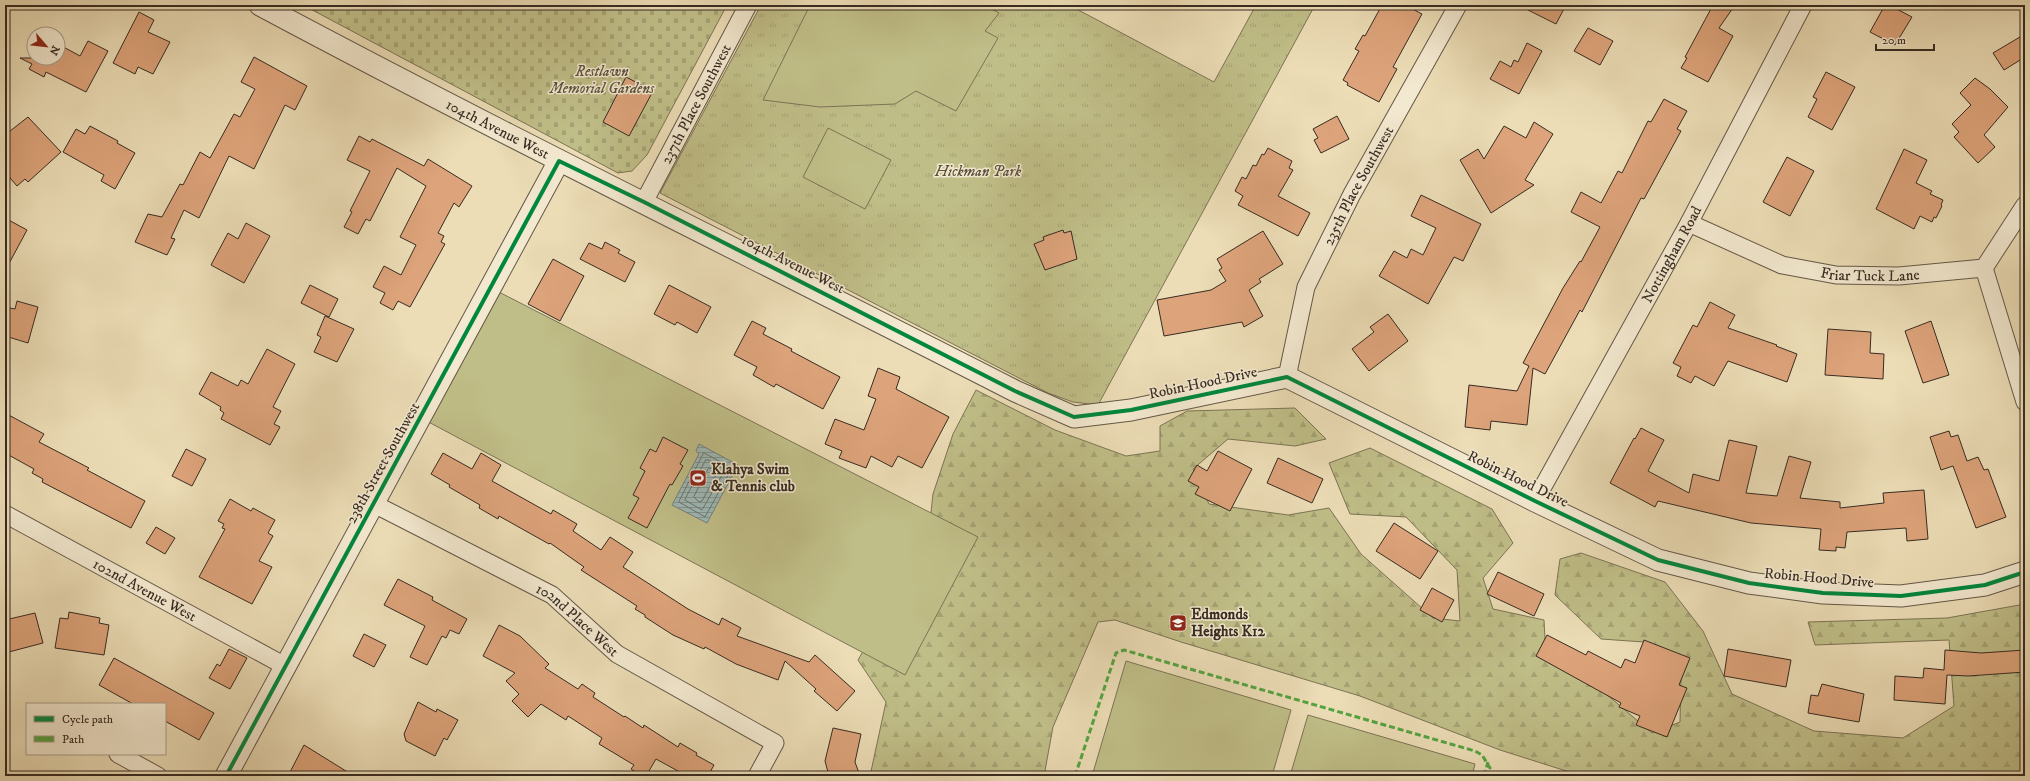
<svg xmlns="http://www.w3.org/2000/svg" width="2030" height="781" viewBox="0 0 2030 781" font-family="'IM FELL DW Pica',serif">
	<style>
		.forest { fill: url(#forest-firs); stroke: #7c7455 }
		.cemetery { fill: url(#cemetery-stones); stroke: #7c7455 }
		.park { fill: url(#park-tufts); stroke: #7c7455 }
		.pitch { fill: #c0be88; stroke: #7c7455 }
		.water { fill: url(#water-rules); stroke: #74807c }
		.lines { fill: none; stroke-linecap: round; stroke-linejoin: round }
		.shore { stroke: #6a726d; stroke-width: 1 }
		.building { fill: #dda37a; stroke: #372b22 }
		.minor-casing { stroke: #645847; stroke-width: 19 }
		.tertiary-casing { stroke: #645847; stroke-width: 23 }
		.minor { stroke: #f3e9d0; stroke-width: 17 }
		.tertiary { stroke: #f3e9d0; stroke-width: 21 }
		.quiet { stroke: #53a441; stroke-width: 3; stroke-dasharray: 6 3; stroke-linecap: butt }
		.cycleway-casing { stroke: #f3e9d0; stroke-width: 6 }
		.cycleway { stroke: #00873e; stroke-width: 4 }
		.labels { text-anchor: middle; dominant-baseline: central; stroke-width: 3; stroke-linejoin: round; paint-order: stroke }
		.park-label { font-size: 15px; font-style: italic; fill: #59503c; stroke: #f3e9d0 }
		.street-label { font-size: 15px; fill: #372b22; stroke: #f3e9d0 }
		.poi-label { font-size: 15px; font-weight: bold; fill: #372b22; stroke: #f3e9d0; text-anchor: start }
	</style>
	<defs>
		<pattern id="forest-firs" width="22" height="20" patternUnits="userSpaceOnUse"><rect width="22" height="20" fill="#c0be88"/><path d="M5 1l3.5 6h-7zM16 11l3.5 6h-7z" fill="#a6a375"/></pattern>
		<pattern id="cemetery-stones" width="16" height="16" patternUnits="userSpaceOnUse"><rect width="16" height="16" fill="#c0be88"/><path d="M2 7V4a2 2 0 0 1 4 0v3zM10 15v-3a2 2 0 0 1 4 0v3z" fill="#a6a375"/></pattern>
		<pattern id="park-tufts" width="24" height="20" patternUnits="userSpaceOnUse"><rect width="24" height="20" fill="#c0be88"/><path d="M3 7l-1-3M5 7V3M7 7l1-3M15 17l-1-3M17 17v-4M19 17l1-3" fill="none" stroke="#a6a375"/></pattern>
		<pattern id="water-rules" width="6" height="5" patternUnits="userSpaceOnUse"><rect width="6" height="5" fill="#9db9b8"/><path d="M0 2.5h6" fill="none" stroke="#819795"/></pattern>
	</defs>
	<rect width="100%" height="100%" fill="#ecddb6"/>
	<filter id="stains"><feTurbulence type="fractalNoise" baseFrequency=".005" numOctaves="4"/><feColorMatrix values="0 0 0 0 .2 0 0 0 0 .09 0 0 0 0 .02 0 0 0 .5 -.17"/></filter>
	<radialGradient id="worn" r=".72"><stop offset=".6" stop-color="#630" stop-opacity="0"/><stop offset="1" stop-color="#630" stop-opacity=".3"/></radialGradient>
	<path class="forest" d="M 976,390 L 1055,430 L 1126,456 L 1160,451 L 1160,426 L 1187,411 L 1295,408 L 1326,439 L 1295,446 L 1228,439 L 1193,469 L 1209,504 L 1288,515 L 1329,508 L 1361,554 L 1433,618 L 1460,621 L 1457,570 L 1406,517 L 1350,514 L 1329,463 L 1370,448 L 1492,509 L 1513,543 L 1483,578 L 1493,609 L 1544,620 L 1546,658 L 1598,687 L 1652,733 L 1680,722 L 1681,675 L 1644,642 L 1601,639 L 1555,595 L 1560,559 L 1581,553 L 1665,582 L 1703,631 L 1732,694 L 1814,731 L 1903,738 L 1954,706 L 1949,640 L 1815,645 L 1808,622 L 1947,618 L 2025,604 L 2025,776 L 1582,776 L 1500,750 L 1360,696 L 1181,642 L 1115,620 L 1098,622 L 1053,727 L 1044,776 L 870,776 L 886,702 L 858,660 L 928,539 L 933,494 L 953,434 Z"/>
	<path class="cemetery" d="M 303,5 L 727,5 L 647,155 L 632,171 L 618,173 Z"/>
	<path class="park" d="M 761,5 L 1069,5 L 1214,82 L 1256,5 L 1315,5 L 1098,405 L 1073,402 L 1048,393 L 660,193 Z"/>
	<g class="pitch">
		<path d="M 810,5 L 984,5 L 999,13 L 985,31 L 998,38 L 956,111 L 916,91 L 895,104 L 820,107 L 763,100 Z"/>
		<path d="M 828,128 L 891,160 L 865,209 L 803,177 Z"/>
		<path d="M 491,288 L 978,537 L 905,675 L 421,418 Z"/>
		<path d="M 1126,661 L 1291,710 L 1272,776 L 1092,776 Z"/>
		<path d="M 1308,715 L 1475,764 L 1472,776 L 1290,776 Z"/>
	</g>
	<path class="water" d="M 699,444 L 738,465 L 707,523 L 672,505 L 699,454 L 696,451 Z"/>
	<g class="lines">
		<g class="shore">
			<path d="M 704,453 L 732,468 L 705,517 L 679,502 Z"/>
			<path d="M 706,460 L 709,460 L 725,470 L 702,510 L 685,500 Z"/>
			<path d="M 709,468 L 716,470 L 717,473 L 702,501 L 699,502 L 694,497 Z"/>
		</g>
	</g>
	<g class="building">
		<path d="M 1382,5 L 1405,5 L 1422,14 L 1393,67 L 1397,69 L 1379,102 L 1347,85 L 1348,83 L 1343,80 L 1359,51 L 1355,49 L 1363,35 L 1365,36 Z"/>
		<path d="M 1518,5 L 1566,5 L 1556,24 Z"/>
		<path d="M 1713,5 L 1735,5 L 1719,28 L 1733,36 L 1708,82 L 1681,68 L 1687,58 L 1685,57 Z"/>
		<path d="M 1885,5 L 1889,5 L 1912,17 L 1895,45 L 1870,32 Z"/>
		<path d="M 139,12 L 154,20 L 148,32 L 170,42 L 153,74 L 138,67 L 135,74 L 113,63 Z"/>
		<path d="M 1588,28 L 1613,41 L 1600,65 L 1574,51 Z"/>
		<path d="M 2025,34 L 2025,57 L 2004,70 L 1993,53 Z"/>
		<path d="M 88,41 L 108,51 L 86,92 L 46,72 L 44,77 L 29,69 L 32,64 L 20,58 L 58,58 L 58,44 L 80,56 Z"/>
		<path d="M 1527,43 L 1542,51 L 1519,94 L 1490,79 L 1500,61 L 1511,67 L 1514,60 L 1518,62 Z"/>
		<path d="M 254,57 L 307,86 L 295,110 L 285,105 L 254,169 L 229,156 L 199,218 L 184,210 L 171,238 L 175,239 L 167,255 L 135,242 L 148,214 L 162,217 L 180,184 L 183,185 L 200,152 L 210,158 L 234,114 L 240,117 L 255,89 L 241,82 Z"/>
		<path d="M 1826,72 L 1855,87 L 1832,130 L 1808,117 L 1817,99 L 1813,97 Z"/>
		<path d="M 626,77 L 653,91 L 629,136 L 603,122 Z"/>
		<path d="M 1975,78 L 1990,89 L 2008,107 L 1984,135 L 1995,147 L 1978,163 L 1954,137 L 1959,132 L 1952,124 L 1971,105 L 1960,93 Z"/>
		<path d="M 1664,99 L 1687,111 L 1677,129 L 1681,131 L 1644,199 L 1641,198 L 1582,312 L 1580,310 L 1545,374 L 1533,368 L 1527,425 L 1491,421 L 1490,430 L 1465,427 L 1469,385 L 1517,391 L 1529,366 L 1523,363 L 1563,288 L 1580,261 L 1581,262 L 1600,227 L 1571,212 L 1581,192 L 1601,203 L 1618,171 L 1622,173 L 1648,121 L 1651,122 Z"/>
		<path d="M 1337,116 L 1349,139 L 1321,153 L 1314,140 L 1318,138 L 1313,129 Z"/>
		<path d="M 28,117 L 61,152 L 28,182 L 25,179 L 17,186 L 5,172 L 5,135 Z"/>
		<path d="M 1534,122 L 1553,134 L 1525,180 L 1534,185 L 1491,213 L 1460,160 L 1478,149 L 1484,159 L 1504,126 L 1526,138 Z"/>
		<path d="M 90,126 L 118,141 L 117,143 L 135,153 L 115,189 L 101,181 L 104,175 L 63,152 L 76,129 L 85,134 Z"/>
		<path d="M 359,136 L 370,142 L 372,139 L 424,166 L 428,159 L 472,186 L 459,207 L 454,203 L 438,233 L 444,236 L 441,242 L 445,244 L 410,307 L 398,301 L 393,310 L 380,303 L 385,293 L 373,287 L 384,266 L 401,275 L 416,245 L 400,237 L 426,186 L 397,168 L 370,221 L 366,219 L 358,234 L 344,227 L 352,212 L 350,211 L 370,171 L 347,160 Z"/>
		<path d="M 1268,148 L 1292,161 L 1289,168 L 1293,170 L 1278,196 L 1310,213 L 1298,236 L 1238,205 L 1243,196 L 1235,191 L 1242,177 L 1246,179 L 1253,165 L 1256,166 L 1262,154 L 1264,155 Z"/>
		<path d="M 1904,149 L 1927,160 L 1916,183 L 1932,191 L 1930,194 L 1943,200 L 1941,205 L 1942,206 L 1936,218 L 1934,217 L 1932,222 L 1920,216 L 1914,229 L 1876,209 Z"/>
		<path d="M 1787,157 L 1814,171 L 1790,216 L 1763,202 Z"/>
		<path d="M 1421,195 L 1481,224 L 1463,261 L 1454,257 L 1428,304 L 1379,276 L 1394,251 L 1407,258 L 1411,249 L 1423,255 L 1436,228 L 1411,216 Z"/>
		<path d="M 5,218 L 27,230 L 5,271 Z"/>
		<path d="M 246,223 L 270,236 L 244,283 L 211,265 L 228,233 L 238,239 Z"/>
		<path d="M 1063,230 L 1064,233 L 1071,231 L 1077,259 L 1045,270 L 1034,244 L 1044,240 L 1043,237 Z"/>
		<path d="M 1263,231 L 1283,264 L 1259,279 L 1261,282 L 1249,290 L 1263,316 L 1244,327 L 1242,322 L 1164,336 L 1157,300 L 1211,290 L 1226,281 L 1219,270 L 1222,268 L 1217,259 Z"/>
		<path d="M 605,242 L 620,250 L 618,253 L 635,262 L 625,282 L 580,259 L 589,243 L 602,249 Z"/>
		<path d="M 553,259 L 584,276 L 560,321 L 528,304 Z"/>
		<path d="M 310,285 L 338,299 L 329,317 L 301,303 Z"/>
		<path d="M 669,285 L 711,307 L 697,333 L 677,322 L 675,325 L 654,314 Z"/>
		<path d="M 17,301 L 38,307 L 28,343 L 5,336 L 5,307 L 15,309 Z"/>
		<path d="M 1710,302 L 1735,315 L 1728,328 L 1777,345 L 1776,346 L 1797,354 L 1787,382 L 1728,361 L 1714,386 L 1695,376 L 1691,383 L 1677,376 L 1681,367 L 1673,363 L 1693,325 L 1697,327 Z"/>
		<path d="M 1388,314 L 1408,341 L 1369,371 L 1352,349 L 1374,332 L 1370,327 Z"/>
		<path d="M 325,316 L 354,329 L 337,362 L 314,352 L 321,337 L 317,335 Z"/>
		<path d="M 752,321 L 766,328 L 763,334 L 792,349 L 791,351 L 840,377 L 823,409 L 776,384 L 774,387 L 753,375 L 757,367 L 734,355 Z"/>
		<path d="M 1931,321 L 1949,375 L 1923,383 L 1905,331 Z"/>
		<path d="M 1828,329 L 1871,332 L 1870,353 L 1884,354 L 1883,379 L 1825,375 Z"/>
		<path d="M 267,349 L 295,364 L 273,407 L 281,411 L 274,424 L 280,427 L 270,445 L 221,419 L 224,413 L 220,410 L 221,407 L 199,394 L 211,372 L 238,386 L 241,380 L 248,384 Z"/>
		<path d="M 878,368 L 900,377 L 896,389 L 949,417 L 922,468 L 898,456 L 892,467 L 871,456 L 866,468 L 839,458 L 842,451 L 825,444 L 835,419 L 864,430 L 876,399 L 868,396 Z"/>
		<path d="M 5,413 L 44,434 L 39,442 L 89,468 L 87,470 L 145,501 L 131,528 L 42,482 L 43,479 L 32,473 L 34,469 L 5,453 Z"/>
		<path d="M 1641,428 L 1664,440 L 1648,471 L 1689,493 L 1693,474 L 1719,481 L 1729,440 L 1757,446 L 1746,493 L 1777,496 L 1789,456 L 1811,462 L 1800,498 L 1840,502 L 1840,508 L 1884,503 L 1883,493 L 1924,490 L 1928,539 L 1907,541 L 1906,528 L 1847,532 L 1845,548 L 1836,547 L 1836,551 L 1819,550 L 1821,529 L 1751,523 L 1658,501 L 1655,507 L 1610,483 L 1634,438 L 1635,439 Z"/>
		<path d="M 1949,431 L 1951,437 L 1958,435 L 1967,461 L 1978,457 L 1984,470 L 1988,469 L 2006,517 L 1976,528 L 1953,466 L 1941,470 L 1930,437 Z"/>
		<path d="M 663,437 L 688,450 L 680,464 L 683,466 L 672,485 L 670,484 L 647,528 L 628,518 L 639,498 L 633,495 L 645,471 L 640,468 L 650,449 L 656,452 Z"/>
		<path d="M 186,449 L 206,459 L 192,486 L 172,476 Z"/>
		<path d="M 1218,451 L 1252,469 L 1230,511 L 1195,494 L 1199,487 L 1188,481 L 1197,465 L 1207,471 Z"/>
		<path d="M 443,453 L 472,469 L 481,453 L 501,465 L 492,481 L 551,514 L 553,510 L 577,524 L 573,531 L 601,550 L 610,537 L 633,552 L 623,567 L 688,609 L 719,625 L 722,618 L 741,628 L 737,636 L 809,662 L 815,655 L 855,691 L 837,711 L 814,691 L 816,689 L 785,661 L 778,680 L 736,664 L 705,647 L 704,649 L 673,635 L 645,617 L 645,615 L 635,609 L 637,606 L 581,570 L 584,567 L 550,543 L 549,544 L 499,516 L 498,519 L 479,508 L 480,505 L 449,487 L 450,485 L 431,474 Z"/>
		<path d="M 1278,458 L 1323,479 L 1312,503 L 1267,483 Z"/>
		<path d="M 230,499 L 251,511 L 253,508 L 275,520 L 268,533 L 273,536 L 259,561 L 272,567 L 252,604 L 199,577 L 225,529 L 222,528 L 224,524 L 218,521 Z"/>
		<path d="M 1394,523 L 1438,551 L 1420,579 L 1376,551 Z"/>
		<path d="M 156,527 L 175,538 L 165,554 L 146,543 Z"/>
		<path d="M 1498,572 L 1544,594 L 1534,616 L 1487,594 Z"/>
		<path d="M 398,579 L 433,597 L 432,600 L 467,619 L 459,634 L 450,630 L 446,638 L 442,636 L 427,665 L 410,657 L 425,626 L 384,605 Z"/>
		<path d="M 1432,588 L 1454,600 L 1442,622 L 1420,610 Z"/>
		<path d="M 69,612 L 100,618 L 99,623 L 109,625 L 104,655 L 55,648 L 60,618 L 68,619 Z"/>
		<path d="M 35,613 L 43,643 L 5,653 L 5,620 Z"/>
		<path d="M 499,625 L 520,636 L 549,664 L 545,668 L 578,689 L 582,684 L 595,693 L 593,697 L 624,717 L 625,716 L 643,728 L 644,725 L 678,747 L 680,743 L 697,753 L 696,755 L 714,765 L 708,776 L 687,776 L 656,759 L 646,776 L 642,776 L 631,769 L 634,765 L 599,744 L 602,738 L 568,716 L 566,720 L 541,704 L 528,717 L 512,701 L 519,694 L 506,681 L 515,673 L 483,656 Z"/>
		<path d="M 364,634 L 386,645 L 374,667 L 353,656 Z"/>
		<path d="M 1547,635 L 1586,655 L 1588,651 L 1621,668 L 1625,659 L 1635,663 L 1644,640 L 1690,658 L 1679,685 L 1687,688 L 1667,737 L 1636,725 L 1640,716 L 1619,707 L 1621,703 L 1536,656 Z"/>
		<path d="M 229,649 L 247,658 L 230,689 L 209,678 L 217,664 L 220,666 Z"/>
		<path d="M 1728,649 L 1791,660 L 1786,687 L 1724,676 Z"/>
		<path d="M 1945,650 L 1981,653 L 2025,650 L 2025,672 L 1968,676 L 1947,675 L 1945,704 L 1894,700 L 1895,676 L 1923,678 L 1924,668 L 1944,670 Z"/>
		<path d="M 114,658 L 214,713 L 199,740 L 165,721 L 165,704 L 133,704 L 99,685 Z"/>
		<path d="M 1822,684 L 1864,694 L 1859,722 L 1808,713 L 1811,695 L 1818,696 Z"/>
		<path d="M 418,702 L 436,712 L 437,709 L 458,720 L 447,740 L 444,738 L 435,756 L 406,741 L 404,734 Z"/>
		<path d="M 833,728 L 861,734 L 855,762 L 860,776 L 829,776 L 825,761 Z"/>
		<path d="M 304,745 L 354,776 L 288,776 Z"/>
	</g>
	<g class="lines">
		<g class="minor-casing">
			<g id="minor">
				<path id="s1" d="M 644,202 L 748,5"/>
				<path id="s2" d="M 1689,223 L 1782,265 L 1836,275 L 1899,276 L 1984,268 L 2025,205"/>
				<path d="M 1984,268 L 2025,402"/>
				<path id="s3" d="M 1287,377 L 1306,287 L 1352,194 L 1458,5"/>
				<path id="s4" d="M 1535,501 L 1689,223 L 1803,5"/>
				<path id="s5" d="M 374,504 L 552,595 L 617,654 L 775,743 L 757,776"/>
				<path id="s6" d="M 5,514 L 285,666"/>
				<path d="M 118,754 L 158,776"/>
			</g>
		</g>
		<g class="tertiary-casing">
			<g id="tertiary">
				<path id="s7" d="M 260,5 C 509,138 763,262 1015,391 L 1074,417 L 1131,410 L 1287,377 L 1535,501 L 1658,560 L 1749,583 L 1823,593 L 1901,596 L 1985,585 L 2025,572"/>
				<path d="M 226,776 L 559,161"/>
			</g>
		</g>
		<use href="#minor" class="minor"/>
		<use href="#tertiary" class="tertiary"/>
		<g class="quiet">
			<path d="M 1075,776 L 1116,653 L 1124,650 L 1475,751 L 1482,755 L 1495,776"/>
			<path d="M 1484,776 L 1488,762"/>
		</g>
		<g class="cycleway-casing">
			<path id="cycleway" d="M 226,776 L 559,161 L 644,202 L 1015,391 L 1074,417 L 1131,410 L 1287,377 L 1535,501 L 1658,560 L 1749,583 L 1823,593 L 1901,596 L 1985,585 L 2025,572"/>
		</g>
		<use href="#cycleway" class="cycleway"/>
	</g>
	<defs>
		<g id="stadium-square" transform="scale(0.9)"><rect x="-9" y="-9" width="18" height="18" rx="4" fill="#8f2418" stroke="#f3e9d0"/><path d="M0-5a6.5 5 0 1 0 0 10a6.5 5 0 1 0 0-10ZM-3.5-1.8h7v3.6h-7Z" fill="#fff"/></g>
		<g id="school-square" transform="scale(0.9)"><rect x="-9" y="-9" width="18" height="18" rx="4" fill="#8f2418" stroke="#f3e9d0"/><path d="M0-5L7-2L0 1L-7-2ZM-4 1L0 2.5L4 1V4Q0 6-4 4Z" fill="#fff"/></g>
	</defs>
	<g fill-rule="evenodd">
		<use href="#stadium-square" x="698" y="478"/>
		<use href="#school-square" x="1178" y="623"/>
	</g>
	<g class="labels">
		<g class="park-label">
			<text x="602" y="71">Restlawn<tspan x="602" dy="17">Memorial Gardens</tspan></text>
			<text x="978" y="171">Hickman Park</text>
		</g>
		<g class="street-label">
			<text stroke="none"><textPath href="#s1" startOffset="111">237th Place Southwest</textPath></text>
			<text stroke="none"><textPath href="#s7" startOffset="268">104th Avenue West</textPath></text>
			<text stroke="none"><textPath href="#s3" startOffset="206">235th Place Southwest</textPath></text>
			<text stroke="none"><textPath href="#s4" startOffset="282">Nottingham Road</textPath></text>
			<text transform="translate(793 264) rotate(27)">104th Avenue West</text>
			<text stroke="none"><textPath href="#s2" startOffset="191">Friar Tuck Lane</textPath></text>
			<text transform="translate(1203 383) rotate(-12)">Robin Hood Drive</text>
			<text transform="translate(383 463) rotate(-61)">238th Street Southwest</text>
			<text transform="translate(1518 479) rotate(26)">Robin Hood Drive</text>
			<text transform="translate(1819 578) rotate(5)">Robin Hood Drive</text>
			<text stroke="none"><textPath href="#s6" startOffset="159">102nd Avenue West</textPath></text>
			<text stroke="none"><textPath href="#s5" startOffset="235">102nd Place West</textPath></text>
		</g>
		<g class="poi-label">
			<text x="711" y="469">Klahya Swim<tspan x="711" dy="17">&amp; Tennis club</tspan></text>
			<text x="1191" y="614">Edmonds<tspan x="1191" dy="17">Heights K12</tspan></text>
		</g>
	</g>
	<rect width="2030" height="781" fill="none" stroke="#ecddb6" stroke-width="20"/>
	<rect x="6" y="6" width="2018" height="769" fill="none" stroke="#372b22" stroke-width="2"/>
	<rect x="10" y="10" width="2010" height="761" fill="none" stroke="#372b22"/>
	<rect x="26" y="703" width="140" height="52" fill="#f3e9d0" stroke="#a89d8a"/>
	<rect x="34" y="716" width="20" height="6" fill="#00873e" stroke="#a89d8a"/>
	<text x="62" y="723" font-size="12" fill="#372b22">Cycle path</text>
	<rect x="34" y="736" width="20" height="6" fill="#53a441" stroke="#a89d8a"/>
	<text x="62" y="743" font-size="12" fill="#372b22">Path</text>
	<g transform="translate(46 46) rotate(118)"><circle r="19" fill="#f3e9d0" stroke="#a89d8a"/>
	<path d="M0-3L7 15L0 10L-7 15Z" fill="#8f2418"/>
	<text y="-6" font-size="11" font-weight="bold" text-anchor="middle" fill="#372b22">N</text>
	</g>
	<path d="M1876 44v6h58v-6" fill="none" stroke="#372b22" stroke-width="2"/>
	<text x="1882" y="44" font-size="12" fill="#372b22" stroke="#f3e9d0" stroke-width="3" paint-order="stroke">20 m</text>
	<rect width="100%" height="100%" filter="url(#stains)"/>
	<rect width="100%" height="100%" fill="url(#worn)"/>
</svg>
